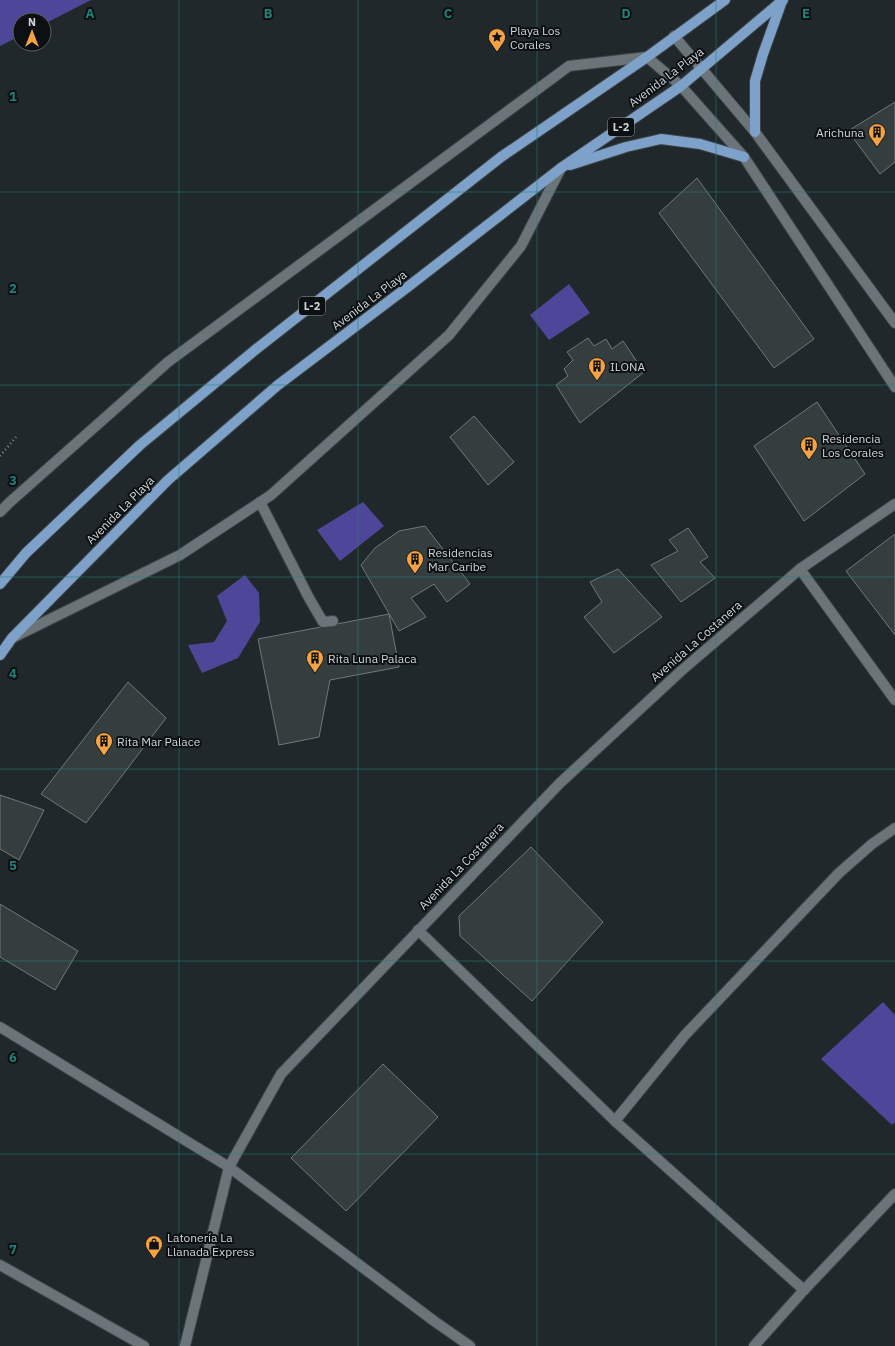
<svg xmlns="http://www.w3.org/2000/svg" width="895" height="1346" viewBox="0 0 895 1346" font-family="'IBM Plex Sans',sans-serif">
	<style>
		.water { fill: #4e4799 }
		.building { fill: #353e3e; stroke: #6e7978 }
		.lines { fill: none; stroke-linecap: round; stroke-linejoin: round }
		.service-casing { stroke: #3c4447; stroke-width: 12 }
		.minor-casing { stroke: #3c4447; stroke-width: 12 }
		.primary-casing { stroke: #3c4447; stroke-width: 12 }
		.path { stroke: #80878a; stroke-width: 2.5; stroke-dasharray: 1 3; stroke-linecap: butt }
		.service { stroke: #6b7579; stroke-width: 10 }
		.minor { stroke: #6b7579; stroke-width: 10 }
		.primary { stroke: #7ea1c9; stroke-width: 10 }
		.grid { fill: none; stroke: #228078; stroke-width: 1; stroke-opacity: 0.55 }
		.labels { text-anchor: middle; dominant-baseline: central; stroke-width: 4; stroke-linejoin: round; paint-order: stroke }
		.shield { fill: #0d1012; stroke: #959a9c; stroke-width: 1 }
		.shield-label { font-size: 11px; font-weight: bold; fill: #cfd5d7 }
		.poi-label { font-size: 12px; fill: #cfd5d7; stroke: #0d1012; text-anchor: start }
		.street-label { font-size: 12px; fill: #cfd5d7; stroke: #0d1012 }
		.grid-label { font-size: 13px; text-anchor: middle; font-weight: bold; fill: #228078; stroke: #0d1012; stroke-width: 4; stroke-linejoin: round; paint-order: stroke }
	</style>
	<rect width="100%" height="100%" fill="#20282b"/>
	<g class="water">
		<path d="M 0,0 L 91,0 L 44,24 L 44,20 L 20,20 L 20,36 L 0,46 Z"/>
		<path d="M 569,284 L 590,313 L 549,340 L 530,315 Z"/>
		<path d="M 363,502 L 384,526 L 340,561 L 317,530 Z"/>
		<path d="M 245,575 L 259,593 L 260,622 L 238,658 L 202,673 L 188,645 L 214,642 L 227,621 L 217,596 Z"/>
		<path d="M 883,1002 L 895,1015 L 895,1122 L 892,1125 L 821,1059 Z"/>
	</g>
	<g class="building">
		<path d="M 895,102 L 895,162 L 880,174 L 848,131 Z"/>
		<path d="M 697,178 L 814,339 L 774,368 L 659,213 Z"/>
		<path d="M 588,338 L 594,346 L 606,339 L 612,349 L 623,341 L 644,372 L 580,423 L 556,385 L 568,376 L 564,369 L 573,360 L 567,352 Z"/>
		<path d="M 817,402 L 865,474 L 804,521 L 754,446 Z"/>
		<path d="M 474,416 L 514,462 L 488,485 L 450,437 Z"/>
		<path d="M 425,526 L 470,584 L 447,602 L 434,584 L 411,598 L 426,617 L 399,631 L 361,565 L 375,548 L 399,531 Z"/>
		<path d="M 688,528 L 708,557 L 700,562 L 715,578 L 681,602 L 651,565 L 678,551 L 669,540 Z"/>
		<path d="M 895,534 L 895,635 L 846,571 Z"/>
		<path d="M 618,569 L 662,617 L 614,653 L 584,617 L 602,602 L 590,582 Z"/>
		<path d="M 389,614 L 399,667 L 330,680 L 319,737 L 279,745 L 258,639 Z"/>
		<path d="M 128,682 L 166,718 L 86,823 L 41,794 Z"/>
		<path d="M 0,795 L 44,810 L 19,860 L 0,849 Z"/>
		<path d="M 531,847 L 603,922 L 532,1001 L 460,936 L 459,916 Z"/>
		<path d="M 0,904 L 78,951 L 55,990 L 0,957 Z"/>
		<path d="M 383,1064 L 438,1117 L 346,1211 L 291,1158 Z"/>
	</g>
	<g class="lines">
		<g class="service-casing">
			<g id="service">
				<path d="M 260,502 L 309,598 L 323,622 L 333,621"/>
				<path d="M 0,512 L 10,502 L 168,362 L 569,66 L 647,57"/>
				<path d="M 14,637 L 180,555 L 271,495 L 449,335 L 521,246 L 561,168"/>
			</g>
		</g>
		<g class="minor-casing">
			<g id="minor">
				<path d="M 674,36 L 755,132 L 895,323"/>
				<path d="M 647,57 L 681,86 L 744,157 L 895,387"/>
				<path d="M 800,569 L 895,700"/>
				<path d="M 418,930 L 615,1121 L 804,1290"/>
				<path d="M 0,1027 L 229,1167 L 434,1321 L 470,1346"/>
				<path d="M 615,1121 L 685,1035 L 839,873 L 872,844 L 895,828"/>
				<path d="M 0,1265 L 144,1346"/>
				<path d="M 185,1346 L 229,1167 L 281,1074 L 560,783 L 681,671 L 800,569 L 895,504"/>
				<path d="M 754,1346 L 804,1290 L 895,1194"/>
			</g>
		</g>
		<g class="primary-casing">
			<g id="primary">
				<path d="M 755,132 L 755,81 L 763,54 L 782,1"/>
				<path d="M 570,165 L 626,147 L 661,139 L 700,144 L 744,157"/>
				<path d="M 0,584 L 26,553 L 140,445 L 255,350 L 501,157 L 647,57 L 725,0"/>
				<path d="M 0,655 L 12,638 L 168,480 L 278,385 L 409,286 L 561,168 L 681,86 L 783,0"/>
			</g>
		</g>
		<path class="path" d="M 0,456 L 16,437"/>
		<use href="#service" class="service"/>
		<use href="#minor" class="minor"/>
		<use href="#primary" class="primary"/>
	</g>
	<path class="grid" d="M 179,0 L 179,1346M 358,0 L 358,1346M 537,0 L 537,1346M 716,0 L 716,1346M 0,192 L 895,192M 0,385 L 895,385M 0,577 L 895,577M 0,769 L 895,769M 0,961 L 895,961M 0,1154 L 895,1154"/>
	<defs>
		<g id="sight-pin" transform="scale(0.9)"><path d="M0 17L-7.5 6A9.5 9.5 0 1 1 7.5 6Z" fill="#f4a344" stroke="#0d1012"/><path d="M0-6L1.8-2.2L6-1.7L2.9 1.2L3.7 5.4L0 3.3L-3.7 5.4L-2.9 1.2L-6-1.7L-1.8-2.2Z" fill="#111"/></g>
		<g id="building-pin" transform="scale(0.9)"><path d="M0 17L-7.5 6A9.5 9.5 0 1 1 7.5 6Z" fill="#f4a344" stroke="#0d1012"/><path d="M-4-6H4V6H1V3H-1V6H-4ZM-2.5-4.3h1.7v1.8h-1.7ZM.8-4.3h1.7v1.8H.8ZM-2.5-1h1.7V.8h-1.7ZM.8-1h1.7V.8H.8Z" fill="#111"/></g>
		<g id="shop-pin" transform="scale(0.9)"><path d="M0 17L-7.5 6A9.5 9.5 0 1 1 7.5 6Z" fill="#f4a344" stroke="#0d1012"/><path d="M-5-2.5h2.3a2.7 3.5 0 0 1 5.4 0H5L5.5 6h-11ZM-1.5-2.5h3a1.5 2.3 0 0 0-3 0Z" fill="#111"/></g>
	</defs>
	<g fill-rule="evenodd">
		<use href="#sight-pin" x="497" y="37"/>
		<use href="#building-pin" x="877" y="132"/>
		<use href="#building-pin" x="597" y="366"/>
		<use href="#building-pin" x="809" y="445"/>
		<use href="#building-pin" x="415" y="559"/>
		<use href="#building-pin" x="315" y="658"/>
		<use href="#building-pin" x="104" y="741"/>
		<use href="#shop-pin" x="154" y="1244"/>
	</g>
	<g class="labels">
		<g class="shield">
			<rect x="608" y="118" width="26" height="18" rx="3"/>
			<rect x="299" y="297" width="26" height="18" rx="3"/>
		</g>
		<g class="shield-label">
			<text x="621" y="127">L-2</text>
			<text x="312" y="306">L-2</text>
		</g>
		<g class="poi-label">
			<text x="510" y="30">Playa Los<tspan x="510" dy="14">Corales</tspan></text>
			<text x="864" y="132" text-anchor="end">Arichuna</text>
			<text x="610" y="366">ILONA</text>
			<text x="822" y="438">Residencia<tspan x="822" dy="14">Los Corales</tspan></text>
			<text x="428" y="552">Residencias<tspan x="428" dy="14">Mar Caribe</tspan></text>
			<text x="328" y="658">Rita Luna Palaca</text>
			<text x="117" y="741">Rita Mar Palace</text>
			<text x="167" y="1237">Latonería La<tspan x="167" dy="14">Llanada Express</tspan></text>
		</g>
		<g class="street-label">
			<text transform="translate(666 77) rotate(-37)">Avenida La Playa</text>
			<text transform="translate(369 300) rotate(-37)">Avenida La Playa</text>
			<text transform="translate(120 510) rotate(-45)">Avenida La Playa</text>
			<text transform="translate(696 641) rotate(-41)">Avenida La Costanera</text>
			<text transform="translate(461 866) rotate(-46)">Avenida La Costanera</text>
		</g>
	</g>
	<g class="grid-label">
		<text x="90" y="18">A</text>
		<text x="268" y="18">B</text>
		<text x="448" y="18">C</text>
		<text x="626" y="18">D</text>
		<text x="806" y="18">E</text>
		<text x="13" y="101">1</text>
		<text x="13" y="293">2</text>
		<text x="13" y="485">3</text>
		<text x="13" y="678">4</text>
		<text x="13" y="870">5</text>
		<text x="13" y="1062">6</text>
		<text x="13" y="1254">7</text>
	</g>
	<g transform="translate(32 32)"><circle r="19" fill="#0d1012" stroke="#5b5f61"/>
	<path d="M0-3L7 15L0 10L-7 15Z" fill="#f4a344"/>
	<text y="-6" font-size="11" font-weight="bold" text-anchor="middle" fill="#cfd5d7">N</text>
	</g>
</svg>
